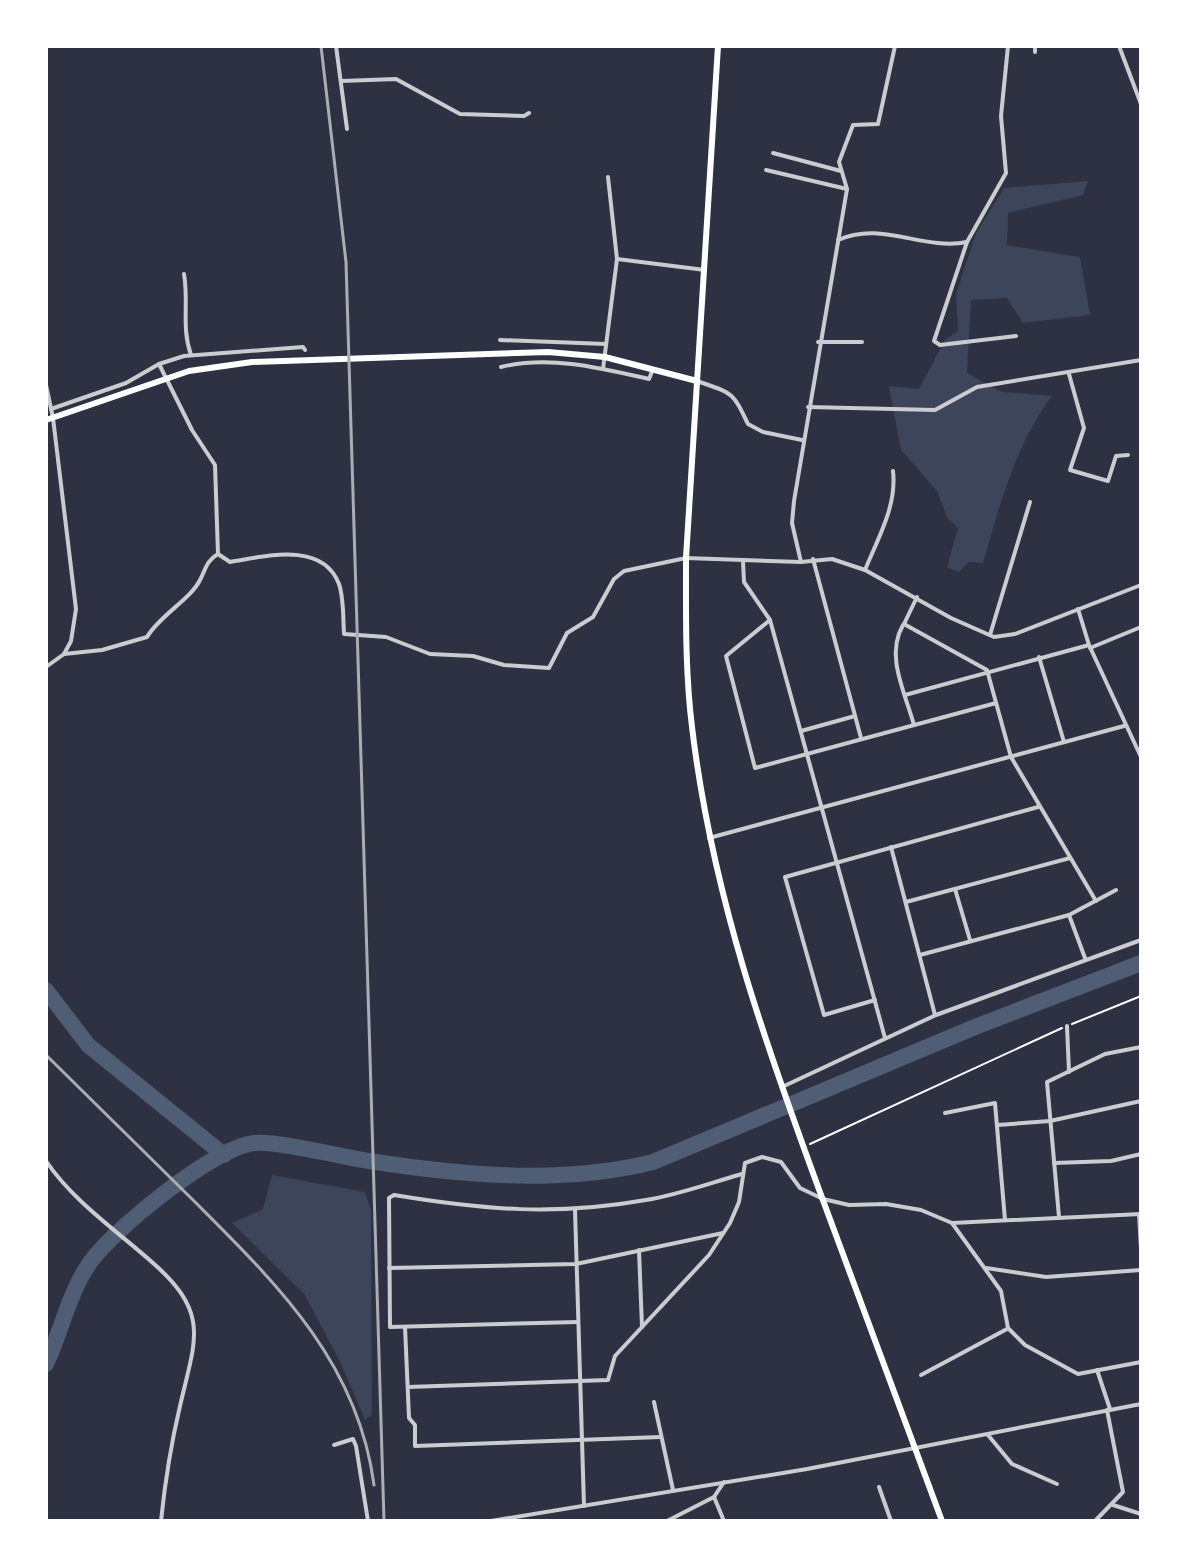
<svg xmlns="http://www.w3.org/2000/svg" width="1187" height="1567" viewBox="0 0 1187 1567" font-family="'Exo 2',sans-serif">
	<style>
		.green { fill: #3c4559 }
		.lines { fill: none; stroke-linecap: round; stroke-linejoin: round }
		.river { stroke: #4f5d75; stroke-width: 16 }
		.path { stroke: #fff; stroke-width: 2 }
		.minor { stroke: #caccd0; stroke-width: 4 }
		.tertiary { stroke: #caccd0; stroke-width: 4 }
		.trunk { stroke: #fff; stroke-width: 6 }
		.rail { stroke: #abadb3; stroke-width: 3 }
	</style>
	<rect width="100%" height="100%" fill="#2d3142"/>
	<g class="green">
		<path d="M 1088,181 L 1083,195 L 1008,213 L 1007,245 L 1080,257 L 1090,315 L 1023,323 L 1007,298 L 971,300 L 967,373 L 1002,392 L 1052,396 C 1015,446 1000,504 983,563 L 969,562 L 959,572 L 947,567 L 958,528 L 947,517 L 937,491 L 901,450 L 889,386 L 919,389 L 945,340 L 958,331 L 956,294 L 976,233 L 1004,188 Z"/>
		<path d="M 272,1175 L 365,1192 L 371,1210 L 372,1414 L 365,1420 L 342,1366 L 305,1295 L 232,1223 L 263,1209 Z"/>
	</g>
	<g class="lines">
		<g class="river">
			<path d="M 46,990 L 88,1045 L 224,1155"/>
			<path d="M 46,1364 C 61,1332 69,1293 89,1264 C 112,1230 215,1147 254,1143 C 275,1140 343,1157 369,1161 C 460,1175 562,1185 653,1162 L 975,1027 L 1141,963"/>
		</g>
		<g class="path">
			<path d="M 1072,1024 L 1141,996"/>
			<path d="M 810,1144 L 1062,1028"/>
		</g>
		<g class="minor">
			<path d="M 336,46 L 347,129"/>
			<path d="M 1008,46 L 1001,116 L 1006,173 L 967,242 L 934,341 L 940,345 L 1016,336"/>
			<path d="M 1035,46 L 1035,52"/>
			<path d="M 1119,46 L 1141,104"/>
			<path d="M 341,81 L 396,79 L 460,114 L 524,116 L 529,113"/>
			<path d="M 773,153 L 841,171"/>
			<path d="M 766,170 L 847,189"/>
			<path d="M 838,240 C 882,220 922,251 967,242"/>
			<path d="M 617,259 L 705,270"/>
			<path d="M 184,274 C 189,303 181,327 191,355"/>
			<path d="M 500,340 L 606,344"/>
			<path d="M 818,342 L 862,342"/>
			<path d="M 159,364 L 192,430 L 215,465 L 218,554"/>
			<path d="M 501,367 C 550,355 601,368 649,379 L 653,369"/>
			<path d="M 603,369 L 617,259 L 608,177"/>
			<path d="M 1069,374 L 1084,428 L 1070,470 L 1108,481 L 1116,456 L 1128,455"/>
			<path d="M 697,381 C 734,394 732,391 748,424 L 763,432 L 802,440"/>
			<path d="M 46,385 L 53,418 L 76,609 L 71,641 L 64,654 L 46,667"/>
			<path d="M 808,407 L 935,410 L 977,387 L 1141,360"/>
			<path d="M 51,409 L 126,383 L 159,364 L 184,356 L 303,347 L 305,350"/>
			<path d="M 218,554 L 230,562 C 263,557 322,540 339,584 C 344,599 343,618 344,634 L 386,637 L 430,654 L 473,656 L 504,665 L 549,668 L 567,633 L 593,617 L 614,579 L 624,571 L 686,558 L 801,562 L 832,559 L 865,570 L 951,618 L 994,637 L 1015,634 L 1141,585"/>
			<path d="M 813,559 L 861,738"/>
			<path d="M 743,561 L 744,582 L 770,620 L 885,1038"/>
			<path d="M 801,562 L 792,523 L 794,501 L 847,189 L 839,162 L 853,125 L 878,124 L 895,46"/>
			<path d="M 865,570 C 878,538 897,506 893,471"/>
			<path d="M 917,597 L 904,624 L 987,670 L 1011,757 L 1096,901"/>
			<path d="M 1078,609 L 1089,645 L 1141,757"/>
			<path d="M 770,620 L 726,656 L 755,768 L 996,703"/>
			<path d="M 903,625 C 885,656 905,692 914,725"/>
			<path d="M 990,635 L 1030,502"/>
			<path d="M 1090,648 L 1141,627"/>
			<path d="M 64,654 L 102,650 L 147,637 C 160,615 190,600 200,580 C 206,569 206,561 218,554"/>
			<path d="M 1039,657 L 1064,742"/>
			<path d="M 905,695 L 1089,645"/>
			<path d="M 801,731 L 855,716"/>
			<path d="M 709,838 L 1124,726"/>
			<path d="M 891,847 L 935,1015"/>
			<path d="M 955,889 L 970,940"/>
			<path d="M 906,902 L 1070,858"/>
			<path d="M 1069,915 L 1085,958"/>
			<path d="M 920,955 L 1069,915 L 1116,890"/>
			<path d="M 875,1000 L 824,1015 L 785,877 L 1038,807"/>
			<path d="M 1067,1026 L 1069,1072"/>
			<path d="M 782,1087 L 936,1015 L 1141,940"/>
			<path d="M 945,1113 L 995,1103 L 1005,1220"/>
			<path d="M 998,1125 L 1050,1121 L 1141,1101"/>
			<path d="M 1054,1163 L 1111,1161 L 1141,1154"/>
			<path d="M 575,1210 L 584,1506"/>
			<path d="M 1139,1214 L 1141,1249"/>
			<path d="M 1059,1217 L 1047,1082 L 1105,1054 L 1141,1047"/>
			<path d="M 952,1223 L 1141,1214"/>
			<path d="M 639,1250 L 642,1327"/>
			<path d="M 389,1268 L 576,1264 L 723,1233"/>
			<path d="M 986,1268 L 1046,1277 L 1141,1270"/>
			<path d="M 578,1322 L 390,1327 L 389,1198 L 394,1195 C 485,1210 555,1216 646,1200 C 678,1195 710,1183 742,1174"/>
			<path d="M 405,1327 L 409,1418 L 415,1425 L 415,1446 L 661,1437"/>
			<path d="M 1097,1370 L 1110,1409"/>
			<path d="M 921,1375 L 1007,1329"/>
			<path d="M 408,1387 L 608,1380 L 615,1356 L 709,1255 L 730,1223 L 739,1202 L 745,1163 L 762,1157 L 781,1162 L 800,1188 L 823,1199 L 849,1205 L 886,1204 L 921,1210 L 952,1223 L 1001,1291 L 1008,1328 L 1025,1345 L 1078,1374 L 1141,1362"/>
			<path d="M 654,1402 L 673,1490"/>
			<path d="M 988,1435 L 1012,1464 L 1057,1484"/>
			<path d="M 334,1445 L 353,1439 L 356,1446 L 368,1521"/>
			<path d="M 879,1487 L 891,1521"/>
			<path d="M 1113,1505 L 1141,1514"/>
			<path d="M 667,1521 L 714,1497"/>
			<path d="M 724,1521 L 714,1497 L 724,1482"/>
			<path d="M 1095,1521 L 1123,1492 L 1107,1410"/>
		</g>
		<g class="tertiary">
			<path d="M 46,1161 C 73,1201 117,1231 153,1263 C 211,1314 195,1340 180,1406 C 171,1444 165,1482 161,1521"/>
			<path d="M 491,1521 L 807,1469 L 1141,1404"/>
		</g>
		<g class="trunk">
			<path d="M 718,46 L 686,558 C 686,614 685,671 692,727 C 712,895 766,1046 824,1203 C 863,1309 902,1415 942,1521"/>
			<path d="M 46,420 L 189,371 L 252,362 L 548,352 L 605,357 L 697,381"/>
		</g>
		<g class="rail">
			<path d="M 321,46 L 346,262 L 384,1521"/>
			<path d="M 46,1055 C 95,1103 144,1152 193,1200 C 276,1283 358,1362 374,1485"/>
		</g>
	</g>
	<rect width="1187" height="1567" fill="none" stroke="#ffffff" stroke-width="96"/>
</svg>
